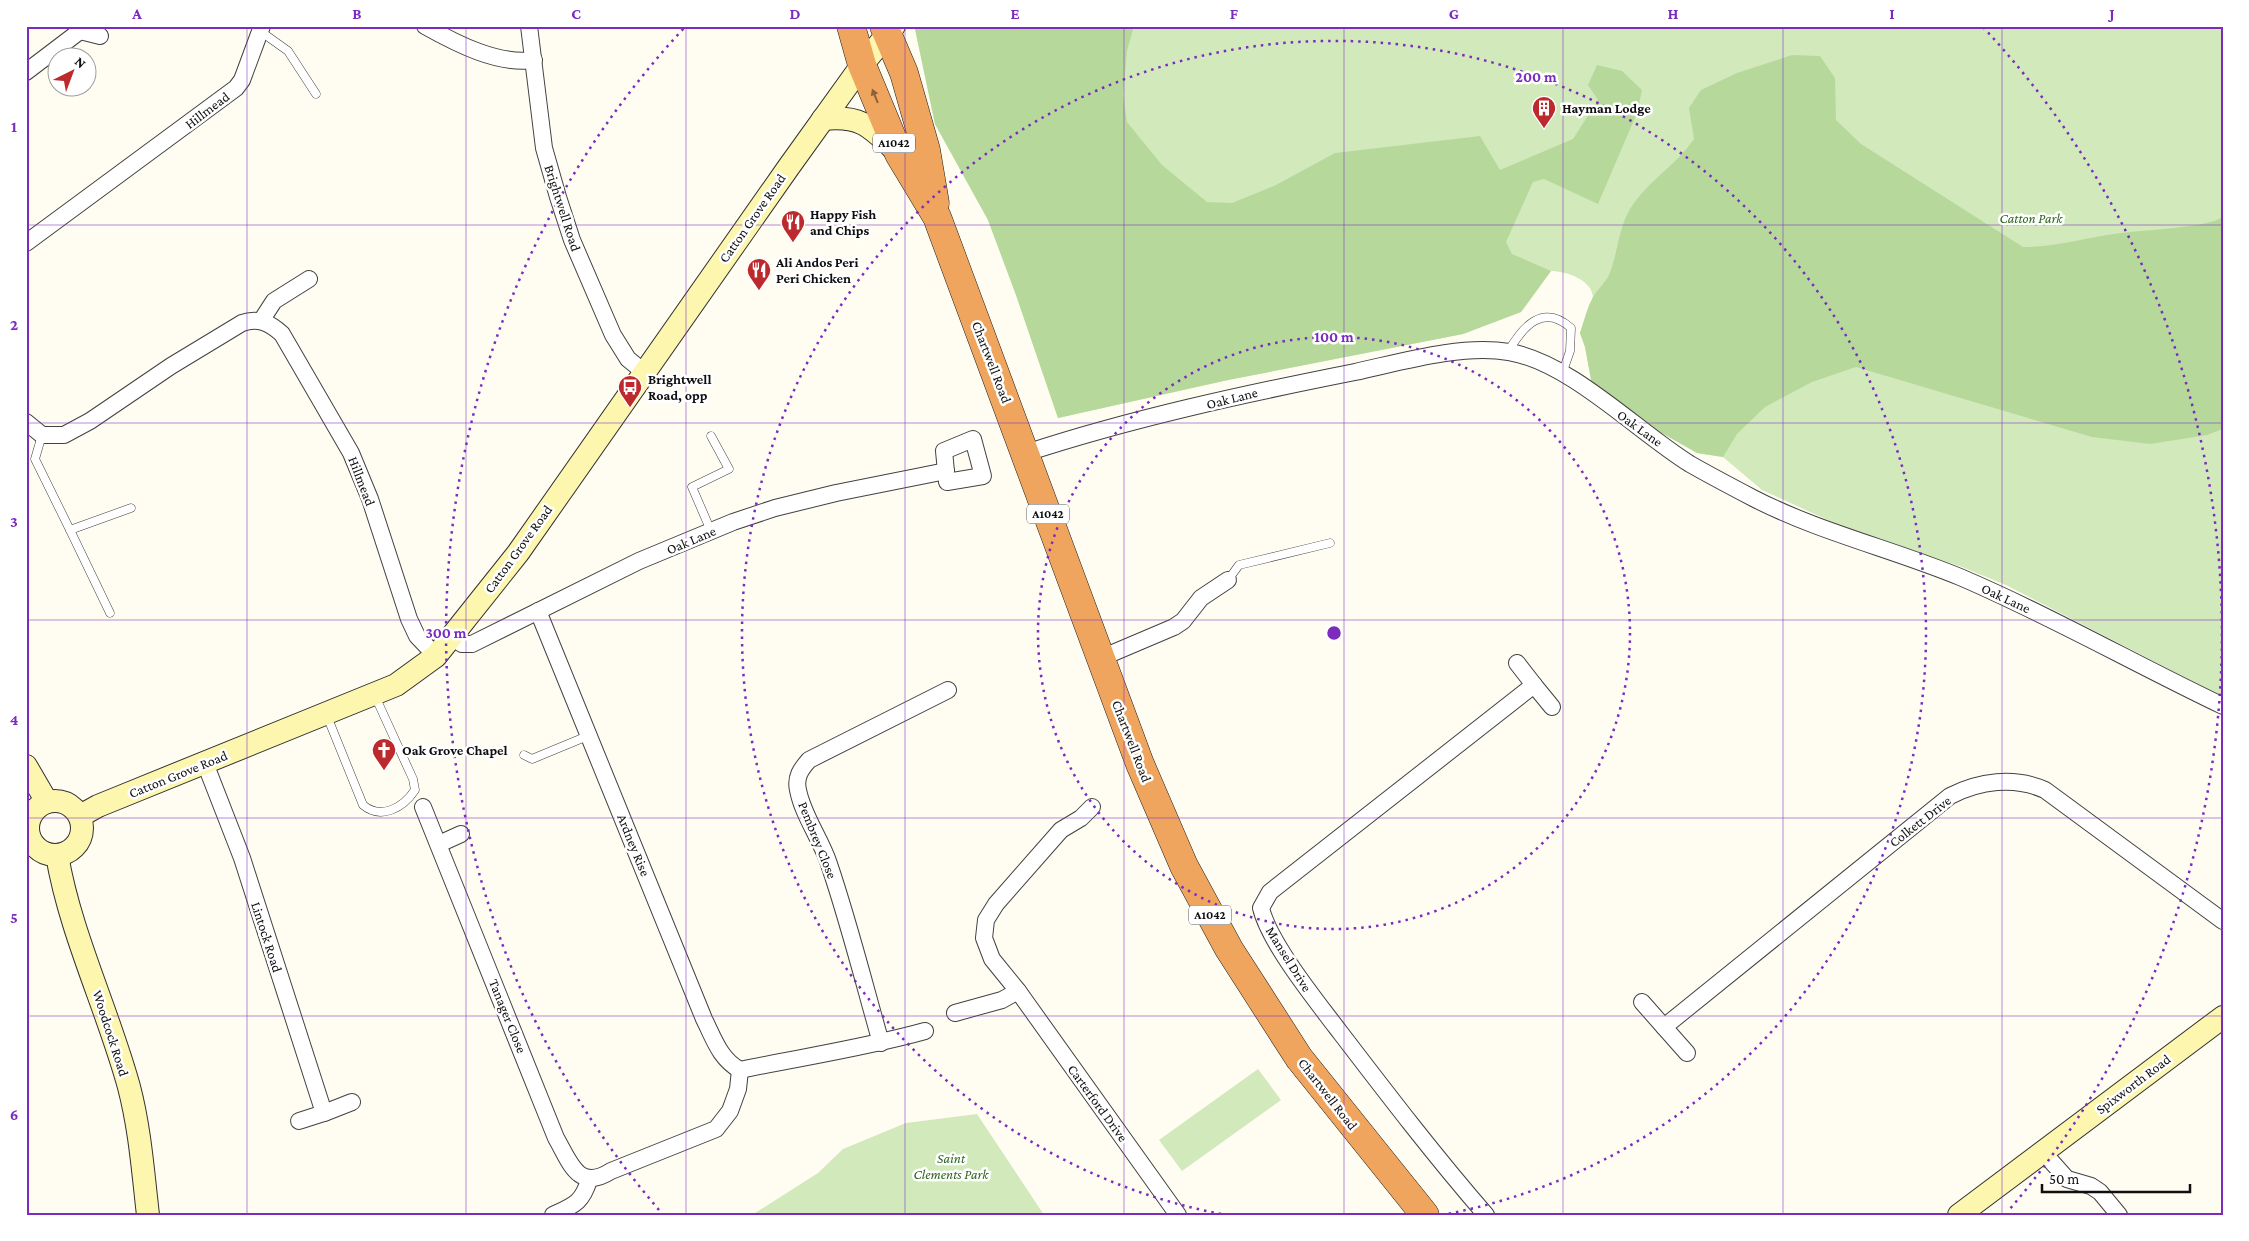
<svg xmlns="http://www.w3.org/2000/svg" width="2249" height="1241" viewBox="0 0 2249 1241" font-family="'Crimson Pro',serif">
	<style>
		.green { fill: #d2e9bc }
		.forest { fill: #b6d99b }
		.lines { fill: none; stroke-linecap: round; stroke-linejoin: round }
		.lane-casing { stroke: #424242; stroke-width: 9 }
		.street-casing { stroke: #424242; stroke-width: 18 }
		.secondary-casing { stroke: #313131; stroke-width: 24 }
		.highway-casing { stroke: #202020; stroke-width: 29 }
		.lane { stroke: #fff; stroke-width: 8 }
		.street { stroke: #fff; stroke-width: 16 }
		.secondary { stroke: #fdf6af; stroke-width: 22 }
		.highway { stroke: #f0a55e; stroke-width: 28 }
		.oneway { fill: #8b623a }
		.grid { fill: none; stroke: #7b2cbf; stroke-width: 1; stroke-opacity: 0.55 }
		.ring { fill: none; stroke: #7b2cbf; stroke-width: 2.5; stroke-dasharray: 2.5 5 }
		.labels { text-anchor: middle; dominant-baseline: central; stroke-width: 5; stroke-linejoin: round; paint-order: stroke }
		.shield { fill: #fff; stroke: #575757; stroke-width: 1 }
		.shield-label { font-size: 12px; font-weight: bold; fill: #0f0f0f }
		.poi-label { font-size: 14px; font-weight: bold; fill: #0f0f0f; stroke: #fff; text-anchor: start }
		.street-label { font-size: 14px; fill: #0f0f0f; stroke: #fff }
		.park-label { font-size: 14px; font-style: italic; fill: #2d6620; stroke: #fff }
		.centre { fill: #7b2cbf; stroke: #fff; stroke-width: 2.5 }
		.ring-label { font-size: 15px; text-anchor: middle; font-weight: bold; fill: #7b2cbf; stroke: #fff; stroke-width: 5; stroke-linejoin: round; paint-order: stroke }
		.neatline { fill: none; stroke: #7b2cbf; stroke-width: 2 }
		.grid-label { font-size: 16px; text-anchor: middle; font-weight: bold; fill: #7b2cbf }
	</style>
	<rect width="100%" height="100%" fill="#fffcf2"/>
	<g class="green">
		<path d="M 917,26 L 2223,26 L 2223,697 L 2006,585 L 1962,567 L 1843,527 L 1762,490 L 1723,457 L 1697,453 L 1592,385 L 1585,347 L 1580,333 L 1593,297 C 1592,280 1566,271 1551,271 L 1521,312 L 1463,334 L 1228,380 L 1058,418 L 1016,295 L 988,220 L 935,124 L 915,29 Z"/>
		<path d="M 1258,1069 L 1281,1100 L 1182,1171 L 1159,1140 Z"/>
		<path d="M 977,1114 L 1044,1215 L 752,1215 L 818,1173 L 843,1149 L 906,1123 Z"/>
	</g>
	<g class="forest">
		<path d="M 917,26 L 1134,26 L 1127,51 L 1123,95 L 1127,122 L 1162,165 L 1207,202 L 1232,203 L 1274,186 L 1335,153 L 1480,136 L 1500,170 L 1573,139 L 1598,100 L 1588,85 L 1597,65 L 1622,71 L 1642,90 L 1637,113 L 1598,204 L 1544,179 L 1533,182 L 1506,242 L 1512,254 L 1551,271 L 1521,312 L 1463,334 L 1228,380 L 1058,418 L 1016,295 L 988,220 L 935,124 L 915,29 Z"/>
		<path d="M 1792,55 L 1820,56 L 1835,78 L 1836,120 L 1861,144 L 2023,247 C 2057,247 2088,237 2121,233 C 2144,230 2206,228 2223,217 L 2223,429 L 2207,435 L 2150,444 L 2092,437 L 1856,367 L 1812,382 L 1765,407 L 1737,434 L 1723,457 L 1697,453 L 1658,431 L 1592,385 L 1585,347 L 1580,333 C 1584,321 1587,308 1593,297 C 1598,289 1605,283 1609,275 C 1619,251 1618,224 1634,203 C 1651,179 1677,164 1694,139 L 1689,108 L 1701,90 L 1737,73 Z"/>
	</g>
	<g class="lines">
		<g class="lane-casing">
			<g id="lane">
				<path d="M 260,31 L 288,51 L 316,94"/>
				<path d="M 1508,352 C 1523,326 1543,303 1571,328 L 1570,351 L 1562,374"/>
				<path d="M 42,435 L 35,459 L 70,530 L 131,508"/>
				<path d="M 711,436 L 729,469 L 692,487 L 711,531"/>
				<path d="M 70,530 L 110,613"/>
				<path d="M 1228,580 L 1239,565 L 1330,543"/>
				<path d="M 327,716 L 363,805 C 381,820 403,808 415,790 L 413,779 L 375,696"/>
				<path d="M 524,755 L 532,759 L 590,735"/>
			</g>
		</g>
		<g class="street-casing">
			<g id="street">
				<path d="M 425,26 C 457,44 498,65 534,60"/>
				<path d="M 529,26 L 544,148 L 558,197 L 572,240 L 613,335 L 628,359 L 644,372"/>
				<path d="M 80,31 L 100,36"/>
				<path d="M 26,72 L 80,31 L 81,26"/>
				<path d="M 26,243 L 236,88 L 242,80 L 262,26"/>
				<path d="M 261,321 L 274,301 L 309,279"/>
				<path d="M 26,422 L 42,435 L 64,435 L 90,421 L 171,366 L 242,323 C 258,317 270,323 282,334 L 351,453 L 370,499 L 409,619 L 417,636 L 436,656"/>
				<path d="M 973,439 L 983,476 L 947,482 L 944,451 Z"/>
				<path d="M 1026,453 C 1133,418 1244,394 1355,372 C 1401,362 1461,344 1509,352 C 1570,362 1638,432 1690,464 C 1711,476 1732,487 1753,498 C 1819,532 1892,549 1960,577 C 2049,615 2135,664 2223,706"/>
				<path d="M 538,611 L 704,1019 C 714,1039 720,1059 740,1070"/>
				<path d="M 453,638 L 462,644 L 472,644 L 639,561 L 733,522 L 775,508 L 836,493 L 946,471"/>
				<path d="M 1101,658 L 1174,627 L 1183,621 L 1201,598 L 1228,580"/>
				<path d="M 1517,663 L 1534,685"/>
				<path d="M 205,763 L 242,858 L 324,1113 L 352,1102"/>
				<path d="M 423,807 L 556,1138 C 570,1162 578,1192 611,1171 L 716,1129 L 730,1111 L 738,1089 L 740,1070"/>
				<path d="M 439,844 L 461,834"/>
				<path d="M 1018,991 L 992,959 L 984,938 L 986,920 L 996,904 L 1061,830 L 1081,818 L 1092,807"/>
				<path d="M 1642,1002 L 1664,1027"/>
				<path d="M 955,1013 L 1002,1000 L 1018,991 L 1178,1215"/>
				<path d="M 881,1043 C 864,983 849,923 829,864 C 821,839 803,816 798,790 C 795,777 801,769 809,760 L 948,690"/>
				<path d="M 1687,1053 L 1664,1027 L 1950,796 C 1979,781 2014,776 2045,790 L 2223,921"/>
				<path d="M 740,1070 C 802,1057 864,1048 925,1031"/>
				<path d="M 299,1121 L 324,1113"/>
				<path d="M 2043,1152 L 2067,1179 L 2091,1186 L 2100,1192 L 2119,1215"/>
				<path d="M 553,1215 C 574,1205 582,1203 589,1180"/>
				<path d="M 1486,1215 C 1433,1154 1385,1091 1336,1027 C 1314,998 1269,942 1261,908 L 1270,892 L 1534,685 L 1552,707"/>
			</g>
		</g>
		<g class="secondary-casing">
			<g id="secondary">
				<path d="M 823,119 C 860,115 870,126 896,151"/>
				<path d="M 26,766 L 47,802"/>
				<circle cx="55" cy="828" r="27"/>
				<path d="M 80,816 L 98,806 L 396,685 L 436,656 L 518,553 L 788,168 L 862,65 L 894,26"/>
				<path d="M 57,855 C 70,933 108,1010 129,1087 C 140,1129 143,1172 148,1215"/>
				<path d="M 1959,1215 L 2223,1017"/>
			</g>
		</g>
		<g class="highway-casing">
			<g id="highway">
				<path d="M 851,26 L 862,65 L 899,154 L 937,217 L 1140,764 L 1184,866 L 1229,949 L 1299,1058 L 1425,1215"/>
				<path d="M 884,26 L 904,73 L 926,150 L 935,203"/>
			</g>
		</g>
		<use href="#lane" class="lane"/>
		<use href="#street" class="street"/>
		<use href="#secondary" class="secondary"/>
		<use href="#highway" class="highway"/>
	</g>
	<defs><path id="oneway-solid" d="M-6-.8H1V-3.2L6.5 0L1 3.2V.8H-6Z" transform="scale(1.25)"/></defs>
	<use class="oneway" href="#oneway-solid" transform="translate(875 96) rotate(-112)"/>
	<path class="grid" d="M 247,26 L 247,1215M 466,26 L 466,1215M 686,26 L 686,1215M 905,26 L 905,1215M 1124,26 L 1124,1215M 1344,26 L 1344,1215M 1563,26 L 1563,1215M 1783,26 L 1783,1215M 2002,26 L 2002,1215M 26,225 L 2223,225M 26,423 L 2223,423M 26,620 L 2223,620M 26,818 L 2223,818M 26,1016 L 2223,1016"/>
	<g class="ring">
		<circle cx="1334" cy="633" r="296"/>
		<path d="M1221 1214A592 592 0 1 1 1447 1214"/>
		<path d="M659 1210A888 888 0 0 1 685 27M1983 27A888 888 0 0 1 2009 1210"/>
	</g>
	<defs>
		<g id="building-pin" transform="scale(1.25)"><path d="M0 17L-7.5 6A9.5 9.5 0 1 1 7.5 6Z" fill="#bd2a2d" stroke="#fff"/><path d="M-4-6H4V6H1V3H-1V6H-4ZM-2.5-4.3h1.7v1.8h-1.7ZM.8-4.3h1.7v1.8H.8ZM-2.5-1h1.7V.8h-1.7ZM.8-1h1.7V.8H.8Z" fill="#fff"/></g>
		<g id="restaurant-pin" transform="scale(1.25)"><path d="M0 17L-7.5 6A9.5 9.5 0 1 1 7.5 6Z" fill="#bd2a2d" stroke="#fff"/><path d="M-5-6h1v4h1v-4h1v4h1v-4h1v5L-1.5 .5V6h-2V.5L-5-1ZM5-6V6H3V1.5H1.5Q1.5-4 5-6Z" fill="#fff"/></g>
		<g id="bus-pin" transform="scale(1.25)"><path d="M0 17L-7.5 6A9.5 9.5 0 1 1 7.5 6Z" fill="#bd2a2d" stroke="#fff"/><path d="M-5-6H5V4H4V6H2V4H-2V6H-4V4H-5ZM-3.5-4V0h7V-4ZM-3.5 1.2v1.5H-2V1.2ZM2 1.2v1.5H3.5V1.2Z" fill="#fff"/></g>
		<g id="church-pin" transform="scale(1.25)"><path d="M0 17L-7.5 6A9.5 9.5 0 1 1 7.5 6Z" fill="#bd2a2d" stroke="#fff"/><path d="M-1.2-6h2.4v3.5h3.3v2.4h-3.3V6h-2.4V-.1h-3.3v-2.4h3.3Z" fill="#fff"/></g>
	</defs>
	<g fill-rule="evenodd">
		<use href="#building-pin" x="1544" y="108"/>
		<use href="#restaurant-pin" x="793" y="222"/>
		<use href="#restaurant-pin" x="759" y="270"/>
		<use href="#bus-pin" x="630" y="387"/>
		<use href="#church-pin" x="384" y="750"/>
	</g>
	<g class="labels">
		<g class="shield">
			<rect x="873" y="133.5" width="42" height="19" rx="4"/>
			<rect x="1027" y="504.5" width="42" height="19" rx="4"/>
			<rect x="1189" y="905.5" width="42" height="19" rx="4"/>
		</g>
		<g class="shield-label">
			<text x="894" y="143">A1042</text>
			<text x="1048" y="514">A1042</text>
			<text x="1210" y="915">A1042</text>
		</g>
		<g class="poi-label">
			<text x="1562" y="108">Hayman Lodge</text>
			<text x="810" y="214">Happy Fish<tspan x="810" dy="16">and Chips</tspan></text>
			<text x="776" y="262">Ali Andos Peri<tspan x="776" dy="16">Peri Chicken</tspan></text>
			<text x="648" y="379">Brightwell<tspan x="648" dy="16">Road, opp</tspan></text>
			<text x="402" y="750">Oak Grove Chapel</text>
		</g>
		<g class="street-label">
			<text transform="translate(207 110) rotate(-37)">Hillmead</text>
			<text transform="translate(563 208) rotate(72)">Brightwell Road</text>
			<text transform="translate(752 218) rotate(-55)">Catton Grove Road</text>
			<text transform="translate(992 362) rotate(69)">Chartwell Road</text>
			<text transform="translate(1232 398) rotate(-14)">Oak Lane</text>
			<text transform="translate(1640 428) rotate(36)">Oak Lane</text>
			<text transform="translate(362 481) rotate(69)">Hillmead</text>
			<text transform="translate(691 540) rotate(-23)">Oak Lane</text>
			<text transform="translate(518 549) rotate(-54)">Catton Grove Road</text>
			<text transform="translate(2006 598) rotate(25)">Oak Lane</text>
			<text transform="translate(1132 741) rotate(69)">Chartwell Road</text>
			<text transform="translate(178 774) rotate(-22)">Catton Grove Road</text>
			<text transform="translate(1920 821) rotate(-38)">Colkett Drive</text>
			<text transform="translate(818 840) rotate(68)">Pembrey Close</text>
			<text transform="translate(634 845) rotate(68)">Ardney Rise</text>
			<text transform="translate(267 937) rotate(72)">Lintock Road</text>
			<text transform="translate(1289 959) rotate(58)">Mansel Drive</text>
			<text transform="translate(508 1016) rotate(68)">Tanager Close</text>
			<text transform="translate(111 1033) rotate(72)">Woodcock Road</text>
			<text transform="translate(2133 1084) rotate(-37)">Spixworth Road</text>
			<text transform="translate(1328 1094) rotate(52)">Chartwell Road</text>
			<text transform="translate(1098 1103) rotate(54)">Carterford Drive</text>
		</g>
		<g class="park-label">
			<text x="2031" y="218">Catton Park</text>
			<text x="951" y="1158">Saint<tspan x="951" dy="16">Clements Park</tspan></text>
		</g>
	</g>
	<circle cx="1334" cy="633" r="8" class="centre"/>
	<g class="ring-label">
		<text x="1536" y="82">200 m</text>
		<text x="1334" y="342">100 m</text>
		<text x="446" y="638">300 m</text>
	</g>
	<rect width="2249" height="1241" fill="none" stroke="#ffffff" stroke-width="55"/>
	<g transform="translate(72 72) rotate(42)"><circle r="24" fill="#ffffff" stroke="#9f9f9f"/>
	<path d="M0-4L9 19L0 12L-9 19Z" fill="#bd2a2d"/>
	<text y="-8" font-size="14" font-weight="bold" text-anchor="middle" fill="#0f0f0f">N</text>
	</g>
	<path d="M2042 1184v8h148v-8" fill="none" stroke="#0f0f0f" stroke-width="2.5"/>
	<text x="2049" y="1184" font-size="15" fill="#0f0f0f" stroke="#ffffff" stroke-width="4" paint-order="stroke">50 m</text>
	<rect x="28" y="28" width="2194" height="1186" class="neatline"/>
	<g class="grid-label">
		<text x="137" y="19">A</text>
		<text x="357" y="19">B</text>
		<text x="576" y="19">C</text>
		<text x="795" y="19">D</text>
		<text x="1015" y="19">E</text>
		<text x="1234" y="19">F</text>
		<text x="1454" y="19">G</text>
		<text x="1673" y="19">H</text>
		<text x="1892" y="19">I</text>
		<text x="2112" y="19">J</text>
		<text x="14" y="132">1</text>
		<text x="14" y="330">2</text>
		<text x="14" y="527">3</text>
		<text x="14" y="725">4</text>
		<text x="14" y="923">5</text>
		<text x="14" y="1120">6</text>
	</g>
</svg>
